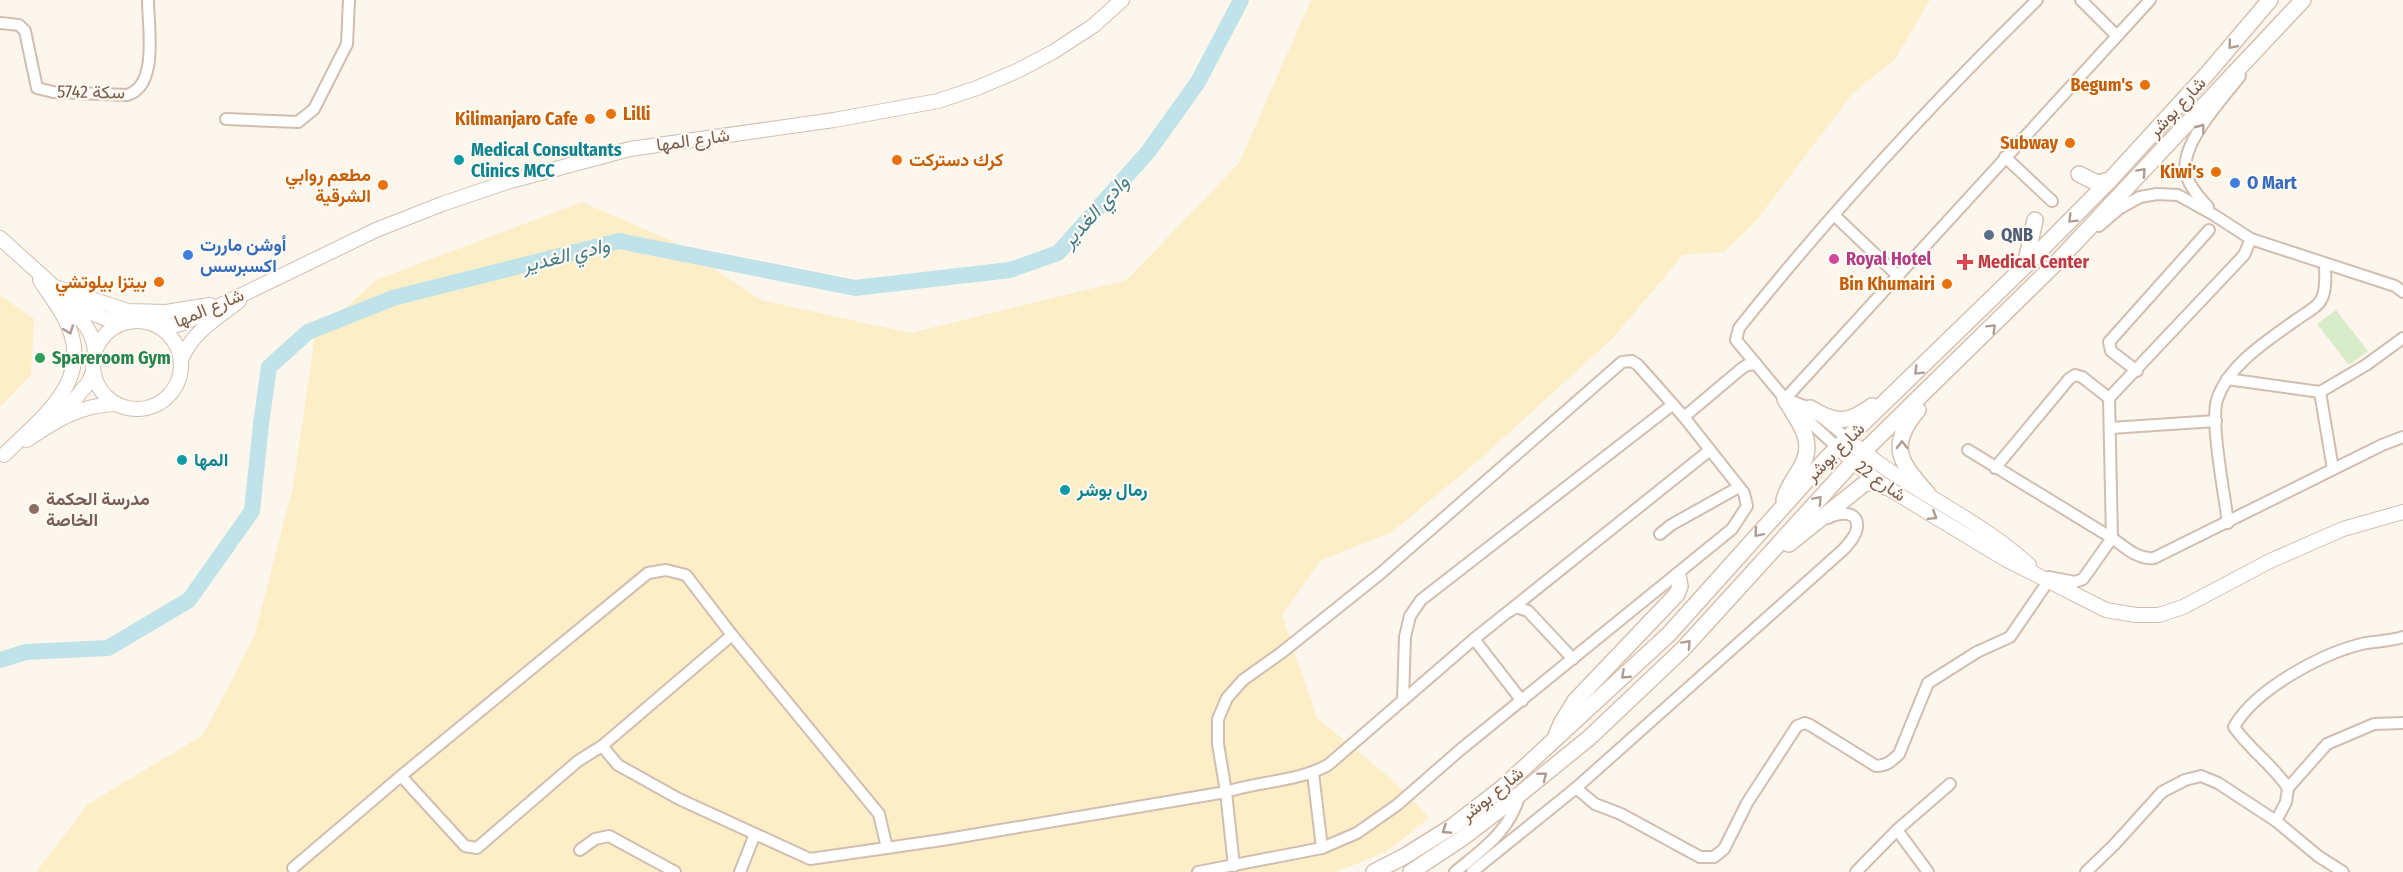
<svg xmlns="http://www.w3.org/2000/svg" width="2403" height="872" viewBox="0 0 2403 872" font-family="'Fira Sans Condensed',Vazirmatn,sans-serif">
	<style>
		.green { fill: #d8ecc9 }
		.sand { fill: #fcefc7 }
		.lines { fill: none; stroke-linecap: round; stroke-linejoin: round }
		.river { stroke: #bfe3e8; stroke-width: 16 }
		.minor-casing { stroke: #d1beb0; stroke-width: 14 }
		.tertiary-casing { stroke: #d1beb0; stroke-width: 16 }
		.secondary-casing { stroke: #d6c0b0; stroke-width: 18 }
		.minor { stroke: #fff; stroke-width: 10 }
		.tertiary { stroke: #fff; stroke-width: 14 }
		.secondary { stroke: #fff; stroke-width: 15 }
		.oneway { stroke: #af9d94 }
		.food-dot { fill: #e8710a; stroke: #fffaf3; stroke-width: 2 }
		.culture-dot { fill: #0f9aa8; stroke: #fffaf3; stroke-width: 2 }
		.shop-dot { fill: #3f7fe0; stroke: #fffaf3; stroke-width: 2 }
		.service-dot { fill: #5c6f8a; stroke: #fffaf3; stroke-width: 2 }
		.hotel-dot { fill: #d1479c; stroke: #fffaf3; stroke-width: 2 }
		.health-dot { fill: #e0444e; stroke: #fffaf3; stroke-width: 2 }
		.leisure-dot { fill: #2e9e5b; stroke: #fffaf3; stroke-width: 2 }
		.education-dot { fill: #8d6e63; stroke: #fffaf3; stroke-width: 2 }
		.labels { text-anchor: middle; dominant-baseline: central; stroke-width: 4.5; stroke-linejoin: round; paint-order: stroke }
		.food-label { font-size: 18px; font-weight: bold; fill: #c56008; stroke: #fffaf3; text-anchor: end }
		.street-label { font-size: 18px; fill: #7a5c4d; stroke: #fffaf3 }
		.culture-label { font-size: 18px; font-weight: bold; fill: #0d838f; stroke: #fffaf3; text-anchor: start }
		.shop-label { font-size: 18px; font-weight: bold; fill: #366cbe; stroke: #fffaf3; text-anchor: start }
		.service-label { font-size: 18px; font-weight: bold; fill: #4e5e75; stroke: #fffaf3; text-anchor: start }
		.hotel-label { font-size: 18px; font-weight: bold; fill: #b23c85; stroke: #fffaf3; text-anchor: start }
		.health-label { font-size: 18px; font-weight: bold; fill: #be3a42; stroke: #fffaf3; text-anchor: start }
		.leisure-label { font-size: 18px; font-weight: bold; fill: #27864d; stroke: #fffaf3; text-anchor: start }
		.education-label { font-size: 18px; font-weight: bold; fill: #785e54; stroke: #fffaf3; text-anchor: start }
		.water-label { font-size: 20px; font-style: italic; fill: #437c86; stroke: #fffaf3 }
	</style>
	<rect width="100%" height="100%" fill="#fdf6ec"/>
	<path class="green" d="M 2336,310 L 2368,351 L 2349,365 L 2317,324 Z"/>
	<g class="sand">
		<path d="M 1311,0 L 1930,0 L 1895,59 L 1852,94 L 1756,221 L 1724,252 L 1683,255 L 1613,338 L 1480,459 L 1392,532 L 1321,560 L 1282,615 L 1317,718 L 1396,783 L 1429,818 L 1386,852 L 1336,872 L 36,872 L 88,804 L 203,735 L 254,637 L 293,487 L 315,336 L 376,280 L 582,202 L 672,241 L 761,300 L 910,333 L 1127,280 L 1239,163 Z"/>
		<path d="M 0,295 L 34,319 L 31,375 L 0,407 Z"/>
	</g>
	<g class="lines">
		<path class="river" d="M 0,660 L 26,652 L 108,648 L 189,600 L 252,511 L 261,424 L 269,367 L 308,332 L 393,298 L 619,241 L 855,288 L 1010,270 L 1058,253 L 1148,152 L 1198,82 L 1241,0"/>
		<g class="minor-casing">
			<g id="minor">
				<path d="M 2081,0 L 2117,36"/>
				<path d="M 0,23 L 19,25 L 25,31 L 37,88 L 53,92 L 127,95 C 159,86 148,27 148,0"/>
				<path d="M 226,119 L 298,122 L 314,109 L 347,44 L 349,0"/>
				<path d="M 2005,157 L 2052,201"/>
				<path d="M 2208,207 C 2200,198 2191,189 2187,177 C 2176,147 2222,100 2240,76"/>
				<path d="M 1834,215 L 1898,276"/>
				<path d="M 2099,226 L 2120,208 L 2140,197 L 2157,194 L 2178,195 L 2214,215 L 2251,239 L 2395,286 L 2403,292"/>
				<path d="M 1756,364 L 1736,340 L 1739,328 C 1831,213 1932,103 2037,0"/>
				<path d="M 2137,371 L 2111,351 L 2109,342 L 2209,230"/>
				<path d="M 2227,379 L 2320,392 L 2333,469"/>
				<path d="M 2320,392 L 2366,365 L 2403,338"/>
				<path d="M 2109,398 L 2244,255 L 2251,239"/>
				<path d="M 1785,399 L 2150,0"/>
				<path d="M 1788,400 L 1810,408 L 1848,439"/>
				<path d="M 1684,417 L 1638,365 L 1632,361 L 1622,362 L 1381,573 L 1281,653 L 1243,680 L 1227,698 L 1218,719 L 1218,744 L 1226,792 C 1259,781 1297,782 1328,765 L 1474,639 L 1710,450"/>
				<path d="M 2110,428 L 2216,421"/>
				<path d="M 1968,450 L 2112,538 L 2109,398 L 2082,377 L 2075,375 L 2069,379 L 1995,468"/>
				<path d="M 2228,523 C 2225,497 2210,422 2217,400 C 2228,365 2268,340 2296,320 C 2304,314 2317,308 2321,300 C 2327,290 2325,275 2325,264"/>
				<path d="M 1660,534 L 1671,525 L 1739,487"/>
				<path d="M 2049,577 L 2075,582 L 2083,579 L 2112,538 C 2125,547 2138,560 2154,558 L 2382,445 L 2403,437"/>
				<path d="M 1510,611 L 1516,607 L 1528,611 L 1573,659"/>
				<path d="M 732,635 L 879,814 L 887,848"/>
				<path d="M 1474,639 L 1522,701"/>
				<path d="M 1403,700 L 1405,637 L 1410,616 L 1421,600 L 1672,405"/>
				<path d="M 1313,773 L 1322,848"/>
				<path d="M 401,776 L 648,573 L 666,570 L 686,575 L 732,635 L 602,746"/>
				<path d="M 1576,788 L 1595,804 L 1621,814 L 1700,857 L 1714,857 L 1724,849 L 1747,803 L 1797,726 L 1805,723 L 1810,725 L 1876,766 C 1886,766 1892,761 1899,754 L 1928,683 L 1977,652 L 2010,637 L 2049,580"/>
				<path d="M 2288,788 L 2327,744 L 2374,724 L 2403,723"/>
				<path d="M 2276,821 L 2286,802 L 2288,788 C 2273,765 2250,750 2234,727 C 2255,689 2324,652 2366,643 C 2378,641 2391,641 2403,637"/>
				<path d="M 1897,830 L 1928,872"/>
				<path d="M 580,850 L 595,839 L 609,836 L 675,872"/>
				<path d="M 293,868 L 401,776 L 465,846 L 477,848 L 578,761 L 602,746 L 618,765 L 679,799 L 810,859 L 942,840 L 1226,792 L 1234,866"/>
				<path d="M 740,872 L 755,834"/>
				<path d="M 1198,872 L 1322,848 L 1357,833 L 1397,805 L 1460,750 L 1732,529 L 1747,506 L 1744,493 L 1684,417 L 1741,369 L 1747,365 L 1756,364 L 1785,399 L 1838,448"/>
				<path d="M 1455,872 C 1483,849 1510,831 1520,794"/>
				<path d="M 1472,872 L 1576,788 L 1844,549 C 1849,543 1856,536 1857,528 C 1859,509 1838,513 1828,518"/>
				<path d="M 1856,872 L 1897,830 L 1950,784"/>
				<path d="M 2086,872 L 2114,845 L 2162,792 L 2185,780 L 2201,776 L 2218,783 L 2276,821 L 2318,856 L 2343,872"/>
			</g>
		</g>
		<g class="tertiary-casing">
			<g id="tertiary">
				<path d="M 0,238 L 50,283"/>
				<path d="M 55,287 L 128,311 L 166,312 L 210,305"/>
				<path d="M 65,295 C 85,310 96,318 121,322"/>
				<path d="M 68,306 C 82,319 94,333 95,352"/>
				<circle cx="137" cy="365" r="44"/>
				<path d="M 157,326 L 172,326 L 184,323 L 376,230 L 442,204 L 507,182 L 630,149 L 834,120 L 938,101 L 977,88 L 1017,71 L 1053,52 L 1093,26 L 1122,0"/>
				<path d="M 181,360 C 192,332 216,319 239,301"/>
				<path d="M 61,416 L 89,382 L 93,372"/>
				<path d="M 1848,439 C 1903,488 1974,515 2029,565"/>
				<path d="M 27,440 C 56,420 80,405 116,404"/>
				<path d="M 1838,448 L 1867,473 L 1886,487 L 2005,559 L 2106,610 L 2136,615 L 2159,615 L 2183,607 L 2270,561 L 2343,529 L 2403,512"/>
				<path d="M 4,455 C 41,417 97,380 65,319 C 58,305 48,293 40,280"/>
			</g>
		</g>
		<g class="secondary-casing">
			<g id="secondary">
				<path d="M 2079,174 L 2097,183 L 2110,180"/>
				<path d="M 2025,266 L 2035,220"/>
				<path d="M 1810,408 C 1836,424 1847,424 1872,406"/>
				<path d="M 1918,410 C 1887,447 1900,462 1928,494"/>
				<path d="M 1784,500 C 1788,484 1798,475 1804,461 C 1814,438 1796,418 1785,399"/>
				<path d="M 1789,544 L 1864,484 L 1873,482 L 1886,487"/>
				<path d="M 1556,736 L 1561,724 L 1575,701 L 1677,594 L 1680,586 L 1678,576"/>
				<path d="M 1374,872 L 1405,856 L 1453,826 L 1501,789 L 1669,634 L 1826,459 L 2025,266 L 2110,180 L 2207,74 L 2270,0"/>
				<path d="M 1411,872 L 1461,839 L 1520,794 L 1589,738 L 1683,649 L 1853,462 L 2056,263 L 2303,0"/>
			</g>
		</g>
		<use href="#minor" class="minor"/>
		<use href="#tertiary" class="tertiary"/>
		<use href="#secondary" class="secondary"/>
	</g>
	<defs><path id="oneway-chevron" d="M-2-3.5L2.5 0L-2 3.5" fill="none" stroke-width="1.6" stroke-linecap="round" stroke-linejoin="round" transform="scale(1.5)"/></defs>
	<g class="oneway">
		<use href="#oneway-chevron" transform="translate(2232 45) rotate(130)"/>
		<use href="#oneway-chevron" transform="translate(2201 128) rotate(-53)"/>
		<use href="#oneway-chevron" transform="translate(2142 172) rotate(-47)"/>
		<use href="#oneway-chevron" transform="translate(2072 219) rotate(135)"/>
		<use href="#oneway-chevron" transform="translate(1992 328) rotate(-45)"/>
		<use href="#oneway-chevron" transform="translate(69 330) rotate(70)"/>
		<use href="#oneway-chevron" transform="translate(1918 371) rotate(135)"/>
		<use href="#oneway-chevron" transform="translate(1902 445) rotate(-90)"/>
		<use href="#oneway-chevron" transform="translate(1818 500) rotate(-47)"/>
		<use href="#oneway-chevron" transform="translate(1933 516) rotate(32)"/>
		<use href="#oneway-chevron" transform="translate(1758 533) rotate(131)"/>
		<use href="#oneway-chevron" transform="translate(1687 644) rotate(-47)"/>
		<use href="#oneway-chevron" transform="translate(1625 675) rotate(137)"/>
		<use href="#oneway-chevron" transform="translate(1543 776) rotate(-39)"/>
		<use href="#oneway-chevron" transform="translate(1446 830) rotate(147)"/>
	</g>
	<g class="food-dot">
		<circle cx="2145" cy="85" r="6"/>
		<circle cx="611" cy="114" r="6"/>
		<circle cx="590" cy="119" r="6"/>
		<circle cx="2070" cy="143" r="6"/>
		<circle cx="897" cy="160" r="6"/>
		<circle cx="2216" cy="172" r="6"/>
		<circle cx="383" cy="185" r="6"/>
		<circle cx="159" cy="282" r="6"/>
		<circle cx="1947" cy="284" r="6"/>
	</g>
	<g class="culture-dot">
		<circle cx="459" cy="160" r="6"/>
		<circle cx="182" cy="460" r="6"/>
		<circle cx="1065" cy="490" r="6"/>
	</g>
	<g class="shop-dot">
		<circle cx="2235" cy="183" r="6"/>
		<circle cx="188" cy="255" r="6"/>
	</g>
	<circle class="service-dot" cx="1989" cy="235" r="6"/>
	<circle class="hotel-dot" cx="1834" cy="259" r="6"/>
	<path class="health-dot" d="M1962 253h6v6h6v6h-6v6h-6v-6h-6v-6h6z"/>
	<circle class="leisure-dot" cx="40" cy="358" r="6"/>
	<circle class="education-dot" cx="34" cy="509" r="6"/>
	<g class="labels">
		<g class="food-label">
			<text x="2133" y="85">Begum's</text>
			<text x="623" y="114" text-anchor="start">Lilli</text>
			<text x="578" y="119">Kilimanjaro Cafe</text>
			<text x="2058" y="143">Subway</text>
			<text x="909" y="160" text-anchor="start">كرك دستركت</text>
			<text x="2204" y="172">Kiwi's</text>
			<text x="371" y="175">مطعم روابي<tspan x="371" dy="21">الشرقية</tspan></text>
			<text x="147" y="282">بيتزا بيلوتشي</text>
			<text x="1935" y="284">Bin Khumairi</text>
		</g>
		<g class="street-label">
			<text transform="translate(91 92) rotate(1)">سكة 5742</text>
			<text transform="translate(2177 107) rotate(-47)">شارع بوشر</text>
			<text transform="translate(693 140) rotate(-8)">شارع المها</text>
			<text transform="translate(209 308) rotate(-23)">شارع المها</text>
			<text transform="translate(1835 452) rotate(-45)">شارع بوشر</text>
			<text transform="translate(1881 481) rotate(35)">شارع 22</text>
			<text transform="translate(1492 794) rotate(-39)">شارع بوشر</text>
		</g>
		<g class="culture-label">
			<text x="471" y="150">Medical Consultants<tspan x="471" dy="21">Clinics MCC</tspan></text>
			<text x="194" y="460">المها</text>
			<text x="1077" y="490">رمال بوشر</text>
		</g>
		<g class="shop-label">
			<text x="2247" y="183">O Mart</text>
			<text x="200" y="245">أوشن ماررت<tspan x="200" dy="21">اكسبرسس</tspan></text>
		</g>
		<g class="service-label">
			<text x="2001" y="235">QNB</text>
		</g>
		<g class="hotel-label">
			<text x="1846" y="259">Royal Hotel</text>
		</g>
		<g class="health-label">
			<text x="1978" y="262">Medical Center</text>
		</g>
		<g class="leisure-label">
			<text x="52" y="358">Spareroom Gym</text>
		</g>
		<g class="education-label">
			<text x="46" y="499">مدرسة الحكمة<tspan x="46" dy="21">الخاصة</tspan></text>
		</g>
		<g class="water-label">
			<text transform="translate(1095 211) rotate(-48)">وادي الغدير</text>
			<text transform="translate(566 255) rotate(-14)">وادي الغدير</text>
		</g>
	</g>
</svg>
